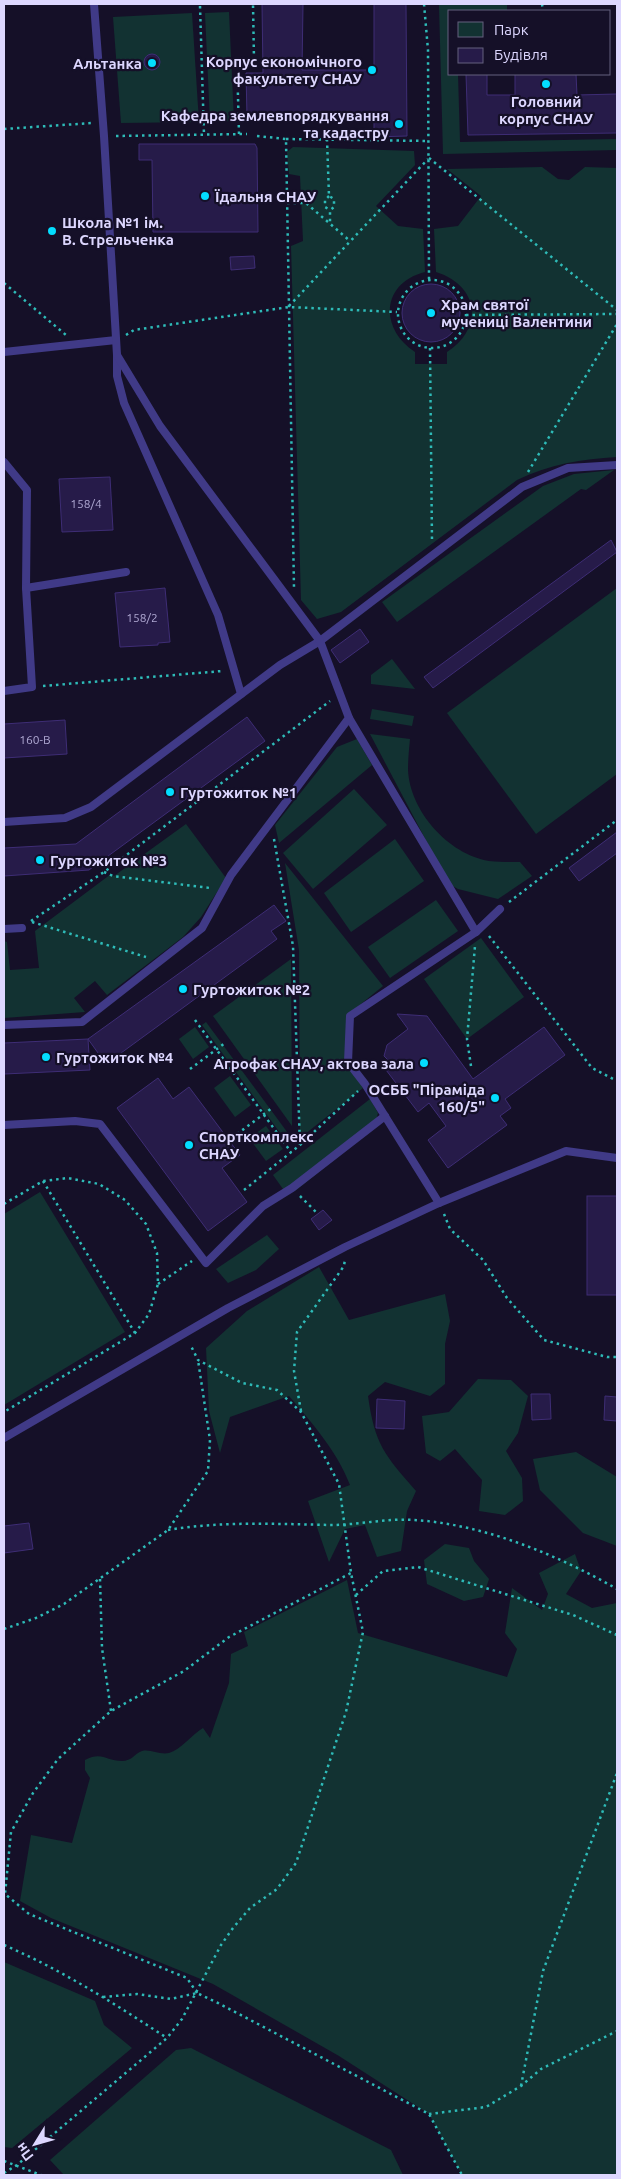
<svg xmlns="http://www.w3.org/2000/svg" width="621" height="2179" viewBox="0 0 621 2179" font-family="Ubuntu,sans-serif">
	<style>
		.green { fill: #123232 }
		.building { fill: #261b49; stroke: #3e2d75 }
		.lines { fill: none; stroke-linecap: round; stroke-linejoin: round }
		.path { stroke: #2ebbb8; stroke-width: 2.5; stroke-dasharray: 2.5 4; stroke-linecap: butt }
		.lane { stroke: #403a87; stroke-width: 8 }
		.poi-dot { fill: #03ddff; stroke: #151028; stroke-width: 2 }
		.labels { text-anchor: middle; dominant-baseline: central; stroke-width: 4.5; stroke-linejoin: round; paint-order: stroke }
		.number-label { font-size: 12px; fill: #afa8d2 }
		.poi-label { font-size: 15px; font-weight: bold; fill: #ddd7ff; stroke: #151028; text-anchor: start }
	</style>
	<rect width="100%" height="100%" fill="#151028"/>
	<g class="green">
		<path d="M 507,4 L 507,11 L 450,11 L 450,74 L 458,74 L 460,142 L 617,139 L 617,150 L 443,154 L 439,5 Z"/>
		<path d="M 229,12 L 234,121 L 210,122 L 205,13 Z"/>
		<path d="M 192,13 L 199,122 L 121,123 L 113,17 Z"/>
		<path d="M 293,147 L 414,151 L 415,165 L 376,206 L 398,226 L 423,229 L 425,272 C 381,283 379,329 415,352 L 415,364 L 447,364 L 447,352 C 485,327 478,285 436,272 L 434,229 L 458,226 L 481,196 L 447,169 L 542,167 L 558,179 L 569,180 L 585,167 L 617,168 L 617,457 C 582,459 550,464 517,480 L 341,612 L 317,619 L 301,600 L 291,246 L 303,241 L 300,176 L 289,174 L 287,152 Z"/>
		<path d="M 614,470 L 586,490 L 581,489 L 397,622 L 382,602 L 543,486 L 574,474 Z"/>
		<path d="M 617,588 L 617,774 L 536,834 L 447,713 Z"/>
		<path d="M 392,659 L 415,689 L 371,684 L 371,675 Z"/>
		<path d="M 372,709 L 414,716 L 412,726 L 370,719 Z"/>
		<path d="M 370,734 L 410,739 C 409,749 408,760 408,770 C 410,811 448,854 489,861 C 499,862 510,862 520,862 L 532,876 L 498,899 L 458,889 L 449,884 Z"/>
		<path d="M 357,739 L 372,765 L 279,843 L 275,825 L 337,747 Z"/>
		<path d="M 354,789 L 387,825 L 313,889 L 283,853 Z"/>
		<path d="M 186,824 L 226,878 L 201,917 L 183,937 L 107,995 L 95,981 L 74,998 L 85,1012 L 4,1018 L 4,941 L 7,942 L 10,970 L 39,968 L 35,931 L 111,874 L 114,876 Z"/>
		<path d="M 395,839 L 424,881 L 351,932 L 324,893 Z"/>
		<path d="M 285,863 L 383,986 L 351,1012 L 350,1066 L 363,1088 L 300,1138 L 299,950 Z"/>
		<path d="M 436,900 L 458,931 L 390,978 L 368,947 Z"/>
		<path d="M 481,938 L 524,997 L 467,1039 L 424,979 Z"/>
		<path d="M 291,959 L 292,1126 L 213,1016 Z"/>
		<path d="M 206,1022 L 293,1140 L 288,1144 L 202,1025 Z"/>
		<path d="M 195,1027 L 209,1047 L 193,1059 L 179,1039 Z"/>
		<path d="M 230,1076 L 251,1105 L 235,1117 L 214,1088 Z"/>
		<path d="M 370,1099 L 378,1113 L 374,1128 L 295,1191 L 283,1189 L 273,1175 Z"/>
		<path d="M 266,1126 L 283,1149 L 266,1161 L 249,1138 Z"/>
		<path d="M 40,1192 L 125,1332 L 4,1405 L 4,1214 Z"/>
		<path d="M 267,1235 L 279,1249 L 256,1270 L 228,1283 L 216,1269 Z"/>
		<path d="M 319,1267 L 349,1320 L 445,1294 L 450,1321 L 445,1344 L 445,1384 L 430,1396 L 385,1382 L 368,1396 C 375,1445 384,1454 416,1491 L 407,1511 L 401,1551 L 377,1557 L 365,1525 L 345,1529 L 329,1562 L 308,1501 L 350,1485 C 337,1451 312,1423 289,1396 L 230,1417 L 220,1453 L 209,1411 L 206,1348 L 247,1311 Z"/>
		<path d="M 478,1379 L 511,1380 L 528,1396 L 518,1433 L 506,1451 L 522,1478 L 523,1501 L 505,1515 L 479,1511 L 482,1480 L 455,1449 L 440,1461 L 426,1453 L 422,1416 L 449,1412 Z"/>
		<path d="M 576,1452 L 617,1477 L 617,1546 L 583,1533 L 540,1490 L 533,1459 Z"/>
		<path d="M 445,1544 L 469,1548 L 474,1561 L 489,1579 L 483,1597 L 464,1601 L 427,1584 L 424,1560 Z"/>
		<path d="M 575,1554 L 581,1571 L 566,1594 L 592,1608 L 617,1603 L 617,2175 L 462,2175 L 429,2114 L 339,2056 L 213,1984 L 51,1918 L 20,1901 L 31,1835 L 72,1843 L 90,1778 L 85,1770 L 85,1760 C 102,1751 106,1761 122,1761 C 132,1761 134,1754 142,1751 C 151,1749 159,1755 169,1753 C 181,1750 191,1735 203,1728 L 210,1738 L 229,1683 L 231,1654 L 248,1646 L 244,1632 L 347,1580 L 358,1633 L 507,1677 L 517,1649 L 505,1633 L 512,1588 L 542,1610 L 548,1594 L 539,1573 Z"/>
		<path d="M 4,1962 L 95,2001 L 104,2025 L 132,2048 L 12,2148 L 4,2147 Z"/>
		<path d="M 191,2048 L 391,2150 L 403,2175 L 64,2175 L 50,2160 L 176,2050 Z"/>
	</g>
	<g class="building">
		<path d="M 262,4 L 303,4 L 302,70 L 374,70 L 374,4 L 406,4 L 407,136 L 374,137 L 374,116 L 247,116 L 246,73 L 263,73 Z"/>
		<circle cx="152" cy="62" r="8"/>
		<path d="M 466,74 L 487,74 L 487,95 L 515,95 L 515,74 L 576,74 L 577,95 L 617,94 L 617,133 L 468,135 Z"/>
		<path d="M 139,144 L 255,144 L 257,148 L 258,232 L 153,232 L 152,160 L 139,160 Z"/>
		<path d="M 254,256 L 255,268 L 231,270 L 230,257 Z"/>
		<circle cx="431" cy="313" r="29"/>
		<path d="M 110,477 L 113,530 L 62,532 L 59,479 Z"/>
		<path d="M 611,540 L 617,552 L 433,688 L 424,677 Z"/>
		<path d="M 165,588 L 170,642 L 158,643 L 158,645 L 120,647 L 115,593 Z"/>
		<path d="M 360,629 L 369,642 L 340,663 L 331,650 Z"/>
		<path d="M 247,717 L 265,741 L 89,870 L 4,876 L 4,848 L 76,844 Z"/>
		<path d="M 65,720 L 67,754 L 4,758 L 4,724 Z"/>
		<path d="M 617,832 L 617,853 L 579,881 L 569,868 Z"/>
		<path d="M 274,905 L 286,921 L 271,931 L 277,939 L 106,1064 L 88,1039 Z"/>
		<path d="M 397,1014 L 427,1016 L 473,1079 L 544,1027 L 565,1055 L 505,1099 L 511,1108 L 500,1116 L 507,1125 L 448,1168 L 428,1140 L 446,1126 L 429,1103 L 418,1112 L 383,1066 L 389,1061 L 384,1056 L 387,1045 L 408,1029 Z"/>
		<path d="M 88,1039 L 90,1070 L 4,1074 L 4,1043 Z"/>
		<path d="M 158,1078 L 173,1099 L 189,1087 L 240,1155 L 222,1168 L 247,1202 L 208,1231 L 117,1108 Z"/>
		<rect x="587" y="1196" width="30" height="99"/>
		<path d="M 323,1210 L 332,1220 L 319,1230 L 311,1219 Z"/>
		<path d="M 531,1394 L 550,1394 L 551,1419 L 532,1420 Z"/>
		<path d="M 605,1396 L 617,1397 L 617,1421 L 604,1420 Z"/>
		<path d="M 377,1399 L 405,1401 L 404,1429 L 376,1428 Z"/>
		<path d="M 29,1523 L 33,1549 L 4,1553 L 4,1526 Z"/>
	</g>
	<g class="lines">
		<g class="path">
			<path d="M 225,4 L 225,5"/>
			<path d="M 424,4 L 428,50 L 429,279"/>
			<path d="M 542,4 L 543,11"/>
			<path d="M 200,6 L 204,135"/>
			<path d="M 4,129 L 92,123"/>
			<path d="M 239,134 L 237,60 L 254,60 L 253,4"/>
			<path d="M 116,136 L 247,134"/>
			<path d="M 257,136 L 286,139 L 294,588"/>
			<path d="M 286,139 L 429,141"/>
			<path d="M 327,139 L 329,196 L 334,199 L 334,207 L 330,210 L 330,222"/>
			<path d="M 429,158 L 617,310"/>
			<path d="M 329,196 L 325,200 L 325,207 L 330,210"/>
			<path d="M 287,203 L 306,203 L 350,241"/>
			<circle cx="432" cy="314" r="34"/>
			<path d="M 4,283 L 66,335"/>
			<path d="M 289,306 L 428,159"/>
			<path d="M 466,315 L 617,314"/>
			<path d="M 126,335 L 134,330 L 289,307 L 397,312"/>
			<path d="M 430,348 L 432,541"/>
			<path d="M 528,472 L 617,324"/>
			<path d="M 43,686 L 222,671"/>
			<path d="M 274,839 L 293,946 L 300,1145"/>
			<path d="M 104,872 L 113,876 L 210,888"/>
			<path d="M 509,902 L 617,820"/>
			<path d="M 31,921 L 104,872 L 330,701"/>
			<path d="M 32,922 L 146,957"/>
			<path d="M 489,936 L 592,1068 L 617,1081"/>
			<path d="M 195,1020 L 291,1152"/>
			<path d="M 471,1066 L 467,1039 L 475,946"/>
			<path d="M 190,1069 L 225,1043"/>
			<path d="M 237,1134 L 272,1108"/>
			<path d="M 43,1181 L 135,1333"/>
			<path d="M 244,1190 L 300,1145 L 358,1091"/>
			<path d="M 300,1196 L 318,1214"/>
			<path d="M 4,1204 L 43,1181 L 68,1178 L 99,1184 L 125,1200 L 146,1224 L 157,1253 L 158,1284 L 149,1314 L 135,1333 L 4,1412"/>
			<path d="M 444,1214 L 450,1229 L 483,1260 L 507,1298 L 544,1340 L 607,1357 L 617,1357"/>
			<path d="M 158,1284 L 192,1261"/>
			<path d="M 301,1411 L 294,1371 L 297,1332 L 344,1266 L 345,1259"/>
			<path d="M 168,1530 C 221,1521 277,1524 331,1525 C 358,1525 387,1518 414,1520 C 483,1524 558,1555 617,1589"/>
			<path d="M 100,1579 L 102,1648 L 111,1711"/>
			<path d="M 356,1595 L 383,1571 L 418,1567 L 573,1615 L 617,1635"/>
			<path d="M 4,1629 L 36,1618 L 64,1604 L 168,1530 L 208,1471 L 210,1440 L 198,1360"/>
			<path d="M 4,1945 C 62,1970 115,2004 167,2038"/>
			<path d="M 197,1993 L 187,1978 L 29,1914 L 5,1894 L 11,1832 L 33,1793 L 58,1759 L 111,1711 L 184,1671 L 229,1637 L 351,1573"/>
			<path d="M 103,1997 L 137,1994 L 171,1999 L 197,1993 L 218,2003 L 429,2114 L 462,2175"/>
			<path d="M 521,2086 L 543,1971 L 617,1773"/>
			<path d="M 429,2114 L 486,2107 L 521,2086 L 541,2069 L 617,2031"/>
			<path d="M 4,2161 L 41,2175"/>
			<path d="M 4,2173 L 17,2165 L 167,2038 L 182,2019 L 221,1945 L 233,1928 L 250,1908 L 277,1889 L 296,1863 L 346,1712 L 363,1632 L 351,1573 L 339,1484 L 301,1412 L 277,1390 L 242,1383 L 198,1360 L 190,1344"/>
		</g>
		<g class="lane">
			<path d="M 4,352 L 116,340"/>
			<path d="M 117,355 L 117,376 L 124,403 L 218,615 L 241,694"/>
			<path d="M 4,462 L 27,490 L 26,588 L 32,687 L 4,691"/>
			<path d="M 26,588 L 126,572"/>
			<path d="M 349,718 L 476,932 L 350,1016 L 348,1062 L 365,1084 L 439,1203"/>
			<path d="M 4,822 L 65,818 L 91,807 L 280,665 L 320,641 L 522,487 L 568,468 L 617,465"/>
			<path d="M 4,929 L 22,928"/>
			<path d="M 476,932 L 500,909"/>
			<path d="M 4,1025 L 82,1022 L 202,928 L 231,875 L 349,718 L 320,641 L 160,426 L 117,355 L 104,136 L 94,4"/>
			<path d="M 4,1125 L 75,1121 L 100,1124 L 206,1263 L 263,1206 L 292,1188 L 385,1116"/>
			<path d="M 4,1438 L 228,1308 L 345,1247 L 439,1203 L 566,1151 L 617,1158"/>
		</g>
	</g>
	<g class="poi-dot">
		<circle cx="152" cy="63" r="5"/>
		<circle cx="372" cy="70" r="5"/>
		<circle cx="546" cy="84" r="5"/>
		<circle cx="399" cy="124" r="5"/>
		<circle cx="205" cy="196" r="5"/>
		<circle cx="52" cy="231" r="5"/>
		<circle cx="431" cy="313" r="5"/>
		<circle cx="170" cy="792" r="5"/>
		<circle cx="40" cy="860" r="5"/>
		<circle cx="183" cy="989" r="5"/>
		<circle cx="46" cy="1057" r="5"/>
		<circle cx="424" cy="1063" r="5"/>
		<circle cx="495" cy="1098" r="5"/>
		<circle cx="189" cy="1145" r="5"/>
	</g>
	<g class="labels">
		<g class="number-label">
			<text x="86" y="503">158/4</text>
			<text x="142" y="617">158/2</text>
			<text x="35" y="739">160-В</text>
		</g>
		<g class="poi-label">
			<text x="362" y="61" text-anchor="end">Корпус економічного<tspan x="362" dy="17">факультету СНАУ</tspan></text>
			<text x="142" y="63" text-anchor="end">Альтанка</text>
			<text x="546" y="101" text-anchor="middle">Головний<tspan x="546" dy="17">корпус СНАУ</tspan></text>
			<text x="389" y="115" text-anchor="end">Кафедра землевпорядкування<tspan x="389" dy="17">та кадастру</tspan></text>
			<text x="215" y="196">Їдальня СНАУ</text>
			<text x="62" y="222">Школа №1 ім.<tspan x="62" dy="17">В. Стрельченка</tspan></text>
			<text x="441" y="304">Храм святої<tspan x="441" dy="17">мучениці Валентини</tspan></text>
			<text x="180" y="792">Гуртожиток №1</text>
			<text x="50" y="860">Гуртожиток №3</text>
			<text x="193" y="989">Гуртожиток №2</text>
			<text x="56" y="1057">Гуртожиток №4</text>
			<text x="414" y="1063" text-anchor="end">Агрофак СНАУ, актова зала</text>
			<text x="485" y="1089" text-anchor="end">ОСББ "Піраміда<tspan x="485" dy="17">160/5"</tspan></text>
			<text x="199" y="1136">Спорткомплекс<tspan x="199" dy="17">СНАУ</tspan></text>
		</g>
	</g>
	<rect width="621" height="2179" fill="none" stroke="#ddd7ff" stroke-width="10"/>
	<rect x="448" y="10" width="162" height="65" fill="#151028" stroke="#65607e"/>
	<rect x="458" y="22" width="25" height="15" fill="#123232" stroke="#65607e"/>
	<text x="494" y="35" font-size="15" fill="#ddd7ff">Парк</text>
	<rect x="458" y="48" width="25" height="15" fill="#261b49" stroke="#65607e"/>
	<text x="494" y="60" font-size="15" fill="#ddd7ff">Будівля</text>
	<g transform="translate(35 2144) rotate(233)" stroke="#151028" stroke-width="4" paint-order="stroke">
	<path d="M0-4L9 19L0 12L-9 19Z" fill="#ddd7ff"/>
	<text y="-8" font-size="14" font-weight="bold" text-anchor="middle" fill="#ddd7ff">Пн</text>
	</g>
</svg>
